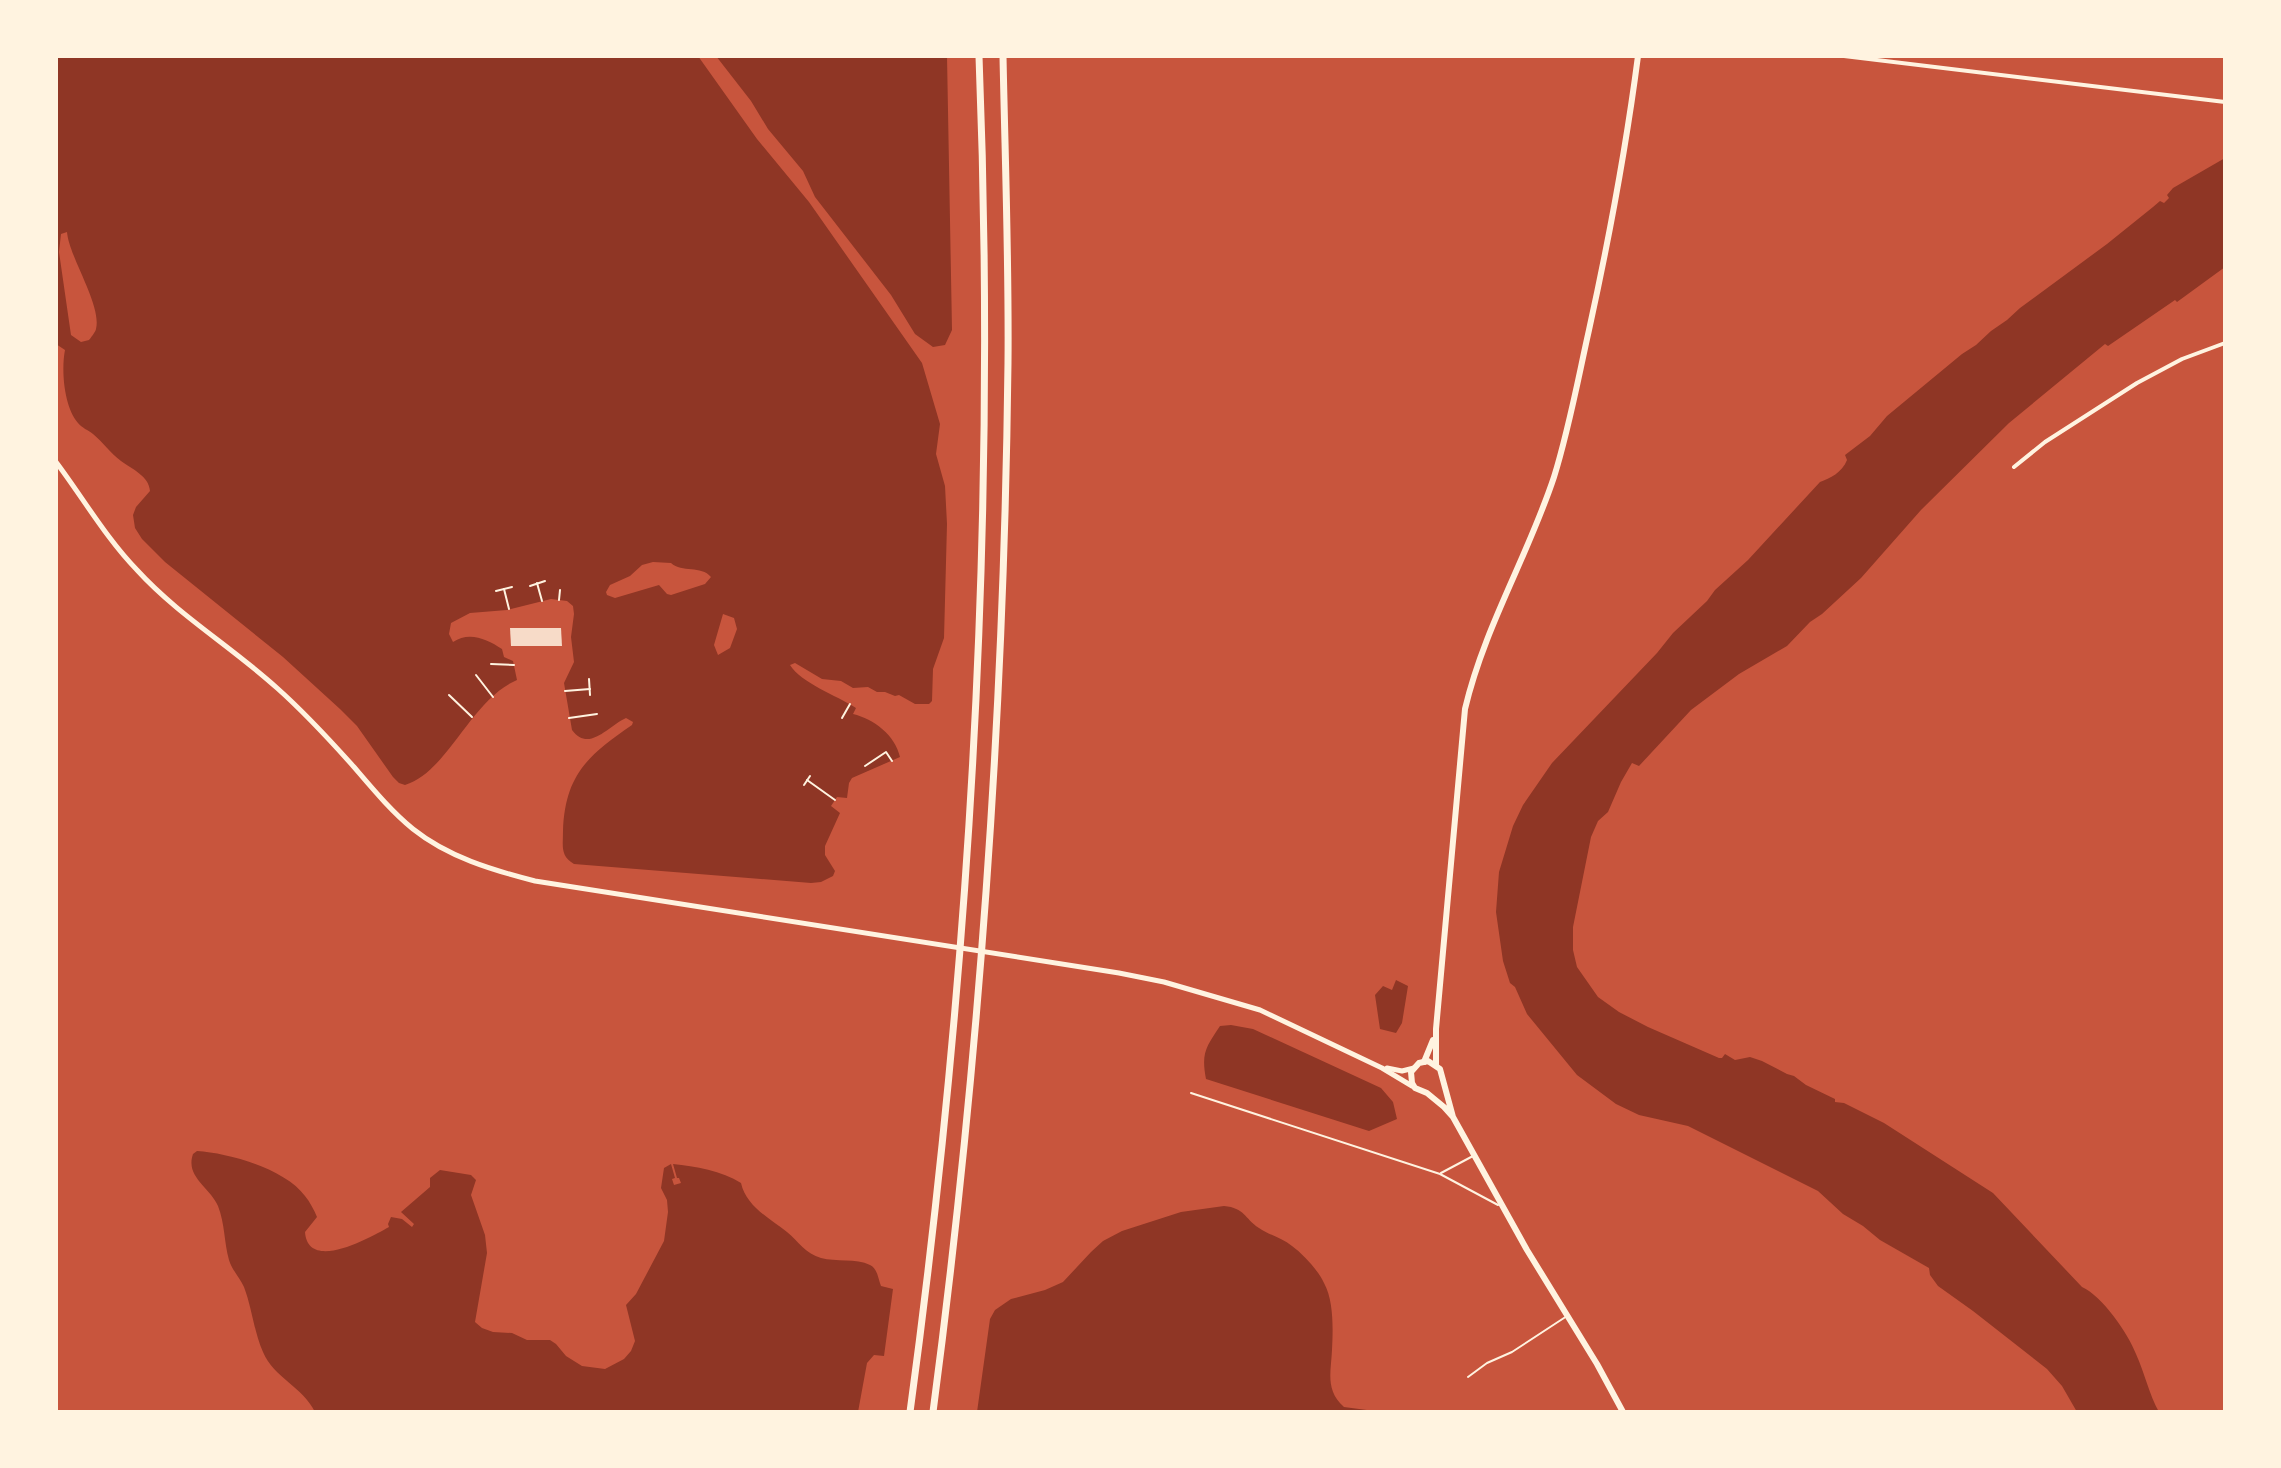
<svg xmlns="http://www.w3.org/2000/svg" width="2281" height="1468" viewBox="0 0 2281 1468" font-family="Arial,sans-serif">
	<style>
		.water { fill: #8f3625; fill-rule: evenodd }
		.building { fill: #f7dbc8 }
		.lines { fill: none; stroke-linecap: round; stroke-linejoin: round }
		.path { stroke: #fff3e0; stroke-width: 2 }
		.service { stroke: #fff3e0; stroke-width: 2 }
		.minor { stroke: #fff3e0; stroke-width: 4 }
		.tertiary { stroke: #fff3e0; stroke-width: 5 }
		.secondary { stroke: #fff3e0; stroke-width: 6 }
		.motorway { stroke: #fff3e0; stroke-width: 7 }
	</style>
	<rect width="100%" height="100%" fill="#c8553d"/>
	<g class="water">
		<path d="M 56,56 L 698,56 L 757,139 L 809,202 L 922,363 L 940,424 L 936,454 L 945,486 L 947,524 L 944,638 L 933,669 L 932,701 L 929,704 L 915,704 L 899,695 L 895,696 L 885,692 L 877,692 L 868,687 L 853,688 L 841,681 L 822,679 L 795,663 L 790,665 C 801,683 836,695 856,708 L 853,714 C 874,719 895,735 900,757 L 852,778 L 849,783 L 847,798 L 837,797 L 831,806 L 840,813 L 825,846 L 825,855 L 835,871 L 833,876 L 821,882 L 811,883 L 574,864 C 560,856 563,846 563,831 C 565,775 588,755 632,725 L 633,722 L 626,718 C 608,726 589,753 572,730 L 564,683 L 574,662 L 571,637 L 574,614 L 573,606 L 567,601 L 551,599 L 507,610 L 470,613 L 451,623 L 449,634 L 453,642 C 469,631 487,639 502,649 L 504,657 L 513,661 L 517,680 C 470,700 449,771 405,785 L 399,783 L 393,777 L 357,726 L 340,709 L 283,657 L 165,562 L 142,539 L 135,528 L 133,515 L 136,507 L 150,491 C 149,476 132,469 121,461 C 110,453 103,442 93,434 C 88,430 82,428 78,423 C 64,407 61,370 65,350 L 56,344 ZM 67,232 C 69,257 102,305 96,329 C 96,331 90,339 89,340 L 81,342 L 71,335 L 59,252 L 61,234 ZM 653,562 L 671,563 C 682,573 701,565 711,577 L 705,584 L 671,595 L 667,594 L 659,585 L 615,598 L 607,595 L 606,592 L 610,585 L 630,576 L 642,565 ZM 723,614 L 734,618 L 737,629 L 730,648 L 718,655 L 714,645 Z"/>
		<path d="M 716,56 L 947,56 L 952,330 L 945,345 L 933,347 L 915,334 L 891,295 L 815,197 L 803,171 L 768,129 L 751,101 Z"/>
		<path d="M 2225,158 L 2225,267 L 2177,302 L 2175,300 L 2108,346 L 2105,344 L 2009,423 L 1921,510 L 1861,578 L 1822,614 L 1810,622 L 1787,646 L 1739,674 L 1691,710 L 1639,766 L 1632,763 L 1621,782 L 1608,812 L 1598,821 L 1591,837 L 1573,927 L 1573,950 L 1577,967 L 1598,997 L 1619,1012 L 1648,1027 L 1719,1058 L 1722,1058 L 1725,1054 L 1735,1060 L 1750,1057 L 1762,1061 L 1787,1074 L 1794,1076 L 1806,1085 L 1835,1099 L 1835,1102 L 1844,1103 L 1884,1123 L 1993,1193 L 2082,1287 C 2102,1296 2128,1333 2136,1354 C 2145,1374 2149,1394 2159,1412 L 2077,1412 L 2062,1386 L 2047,1369 L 1973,1311 L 1938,1286 L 1930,1275 L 1929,1268 L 1880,1240 L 1863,1226 L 1843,1214 L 1818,1191 L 1688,1126 L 1639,1115 L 1616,1104 L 1577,1075 L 1527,1014 L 1515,987 L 1510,983 L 1503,961 L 1496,912 L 1499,872 L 1513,826 L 1523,805 L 1552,763 L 1657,653 L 1673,633 L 1707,601 L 1715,590 L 1748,560 L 1820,482 C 1830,478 1842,473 1847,460 L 1845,455 L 1870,436 L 1887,416 L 1962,354 L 1976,345 L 1991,331 L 2007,320 L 2020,308 L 2107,244 L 2153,207 L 2160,201 L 2164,203 L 2169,198 L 2167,195 L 2173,188 Z"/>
		<path d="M 1396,980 L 1408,986 L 1402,1023 L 1396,1033 L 1380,1029 L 1375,995 L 1383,986 L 1392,990 Z"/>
		<path d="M 1231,1025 L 1253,1029 L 1381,1088 L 1393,1102 L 1397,1119 L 1369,1131 L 1206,1079 C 1201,1053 1206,1047 1220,1026 Z"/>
		<path d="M 197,1151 C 229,1153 285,1169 305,1196 C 310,1202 314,1210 317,1217 L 305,1232 C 308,1273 371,1237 389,1227 L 388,1224 L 391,1217 L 402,1219 L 412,1227 L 414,1224 L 401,1212 L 430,1187 L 430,1178 L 440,1170 L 471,1175 L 476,1180 L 471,1195 L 485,1235 L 487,1253 L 475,1322 L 482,1328 L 493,1332 L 512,1333 L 527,1340 L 550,1340 L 556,1344 L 566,1356 L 582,1366 L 605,1369 L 624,1359 L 631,1351 L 635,1341 L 626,1305 L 636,1294 L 664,1241 L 668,1212 L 667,1200 L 661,1188 L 664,1168 L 671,1164 L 675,1178 L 672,1179 L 674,1185 L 681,1183 L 679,1178 L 677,1178 L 673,1164 C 695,1166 722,1171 741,1183 C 746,1206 769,1218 787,1232 C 798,1241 806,1254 821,1258 C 836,1262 856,1258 870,1265 C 878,1269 878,1279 881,1286 L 893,1289 L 884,1356 L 874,1355 L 867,1363 L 858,1412 L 315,1412 C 302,1386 274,1378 263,1352 C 254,1332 252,1308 244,1287 C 240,1278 232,1270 229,1260 C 224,1242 225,1224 218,1206 C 210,1187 185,1177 193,1154 Z"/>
		<path d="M 1224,1206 C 1245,1208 1244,1218 1259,1228 C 1269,1235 1282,1238 1292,1246 C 1303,1254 1318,1270 1324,1283 C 1334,1301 1333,1330 1332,1350 C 1331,1372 1325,1390 1344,1407 L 1382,1412 L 977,1412 L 990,1319 L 995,1310 L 1011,1299 L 1045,1290 L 1063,1282 L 1091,1252 L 1103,1241 L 1122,1231 L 1181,1212 Z"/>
	</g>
	<path class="building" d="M 510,628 L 561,628 L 562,646 L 511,646 Z"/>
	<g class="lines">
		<g class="path">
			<path d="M 537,583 L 542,601"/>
			<path d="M 530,586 L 545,581"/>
			<path d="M 504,589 L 509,609"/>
			<path d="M 496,591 L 512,587"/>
			<path d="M 559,600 L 560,590"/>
			<path d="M 491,664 L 514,665"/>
			<path d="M 476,675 L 493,697"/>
			<path d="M 589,679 L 590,695"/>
			<path d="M 565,691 L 590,689"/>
			<path d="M 449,695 L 472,717"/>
			<path d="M 569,718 L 597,714"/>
			<path d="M 842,718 L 850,704"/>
			<path d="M 865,766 L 886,752 L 892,761"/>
			<path d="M 807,780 L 835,800"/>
			<path d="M 804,785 L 810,776"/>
		</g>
		<g class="service">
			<path d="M 1191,1093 L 1440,1174 L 1498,1205"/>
			<path d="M 1441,1173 L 1473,1156"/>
			<path d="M 1468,1377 L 1487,1363 L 1512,1352 L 1567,1316"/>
		</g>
		<g class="minor">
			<path d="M 1844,56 L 2225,102"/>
			<path d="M 2014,467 L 2045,442 L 2137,383 L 2182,359 L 2225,343"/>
		</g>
		<g class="tertiary">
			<path d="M 56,462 C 83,498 106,538 137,570 C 178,615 232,647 277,688 C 304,712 329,739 354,767 C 372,788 391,811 413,829 C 448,857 492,870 535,881 L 1119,973 L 1164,982 L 1260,1010 L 1382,1068 L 1412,1086"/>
			<path d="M 1387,1068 L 1402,1071 L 1414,1068"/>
		</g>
		<g class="secondary">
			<path d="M 1424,1062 L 1433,1040"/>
			<path d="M 1436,1065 L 1436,1029 L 1465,709 C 1484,628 1528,556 1554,477 C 1569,429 1578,379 1589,330 C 1609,239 1626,148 1638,56"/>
			<path d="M 1453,1117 L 1440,1069 L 1428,1061 L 1419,1063 L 1411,1072 L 1412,1083 L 1415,1088 L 1427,1093 L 1444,1107 L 1453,1117 L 1527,1250 L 1597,1364 L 1623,1412"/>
		</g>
		<g class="motorway">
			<path d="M 910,1412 C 971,963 997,509 979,56"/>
			<path d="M 933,1412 C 979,1064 1004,714 1008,363 C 1009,261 1005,158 1003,56"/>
		</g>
	</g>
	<rect width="2281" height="1468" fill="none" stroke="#fff3e0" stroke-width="116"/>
</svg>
